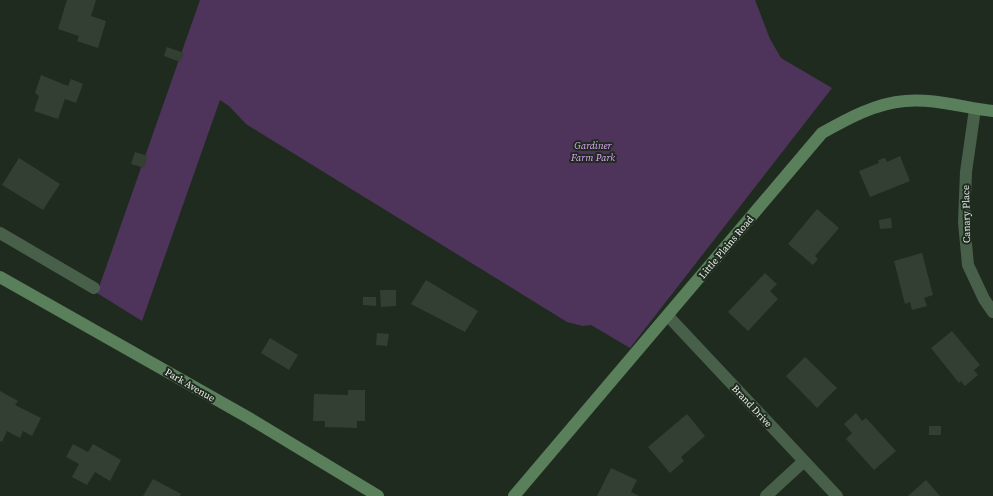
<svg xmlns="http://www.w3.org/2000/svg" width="993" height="496" viewBox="0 0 993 496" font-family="'Source Serif 4',serif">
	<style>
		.green { fill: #4e345b }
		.building { fill: #333f33 }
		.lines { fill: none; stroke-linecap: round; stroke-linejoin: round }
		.street { stroke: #486049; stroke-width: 12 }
		.secondary { stroke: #597f5b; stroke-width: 12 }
		.labels { text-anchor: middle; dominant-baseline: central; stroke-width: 4; stroke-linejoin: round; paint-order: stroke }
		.park-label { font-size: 10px; font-style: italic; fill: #dfa6fc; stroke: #202b20 }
		.street-label { font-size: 10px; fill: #e6ede6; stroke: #202b20 }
	</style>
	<rect width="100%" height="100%" fill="#202b20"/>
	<path class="green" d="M 200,0 L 755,0 L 770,39 L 781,58 L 832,88 L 630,348 L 591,325 L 583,326 L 567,322 L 246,124 L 229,106 L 220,100 L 142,321 L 97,293 Z"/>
	<g class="building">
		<path d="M 67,0 L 96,0 L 91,16 L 106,21 L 98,48 L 77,41 L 79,36 L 58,29 Z"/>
		<path d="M 167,47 L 184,53 L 180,62 L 164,56 Z"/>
		<path d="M 41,75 L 68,86 L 71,79 L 83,84 L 76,103 L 65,99 L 58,119 L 34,111 L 39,96 L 35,93 Z"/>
		<path d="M 135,152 L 148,156 L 144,168 L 131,164 Z"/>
		<path d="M 900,156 L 910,181 L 870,197 L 859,171 L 879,163 L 878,160 L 885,158 L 887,162 Z"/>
		<path d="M 19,158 L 60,184 L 43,210 L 2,185 Z"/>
		<path d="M 817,209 L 839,228 L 815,256 L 818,259 L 813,265 L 788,244 Z"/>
		<path d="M 891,218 L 892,228 L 880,229 L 879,220 Z"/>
		<path d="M 922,253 L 933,295 L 924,298 L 927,306 L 912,310 L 910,302 L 905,304 L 894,261 Z"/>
		<path d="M 765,273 L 777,284 L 770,291 L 778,299 L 748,331 L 728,312 Z"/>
		<path d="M 426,280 L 478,311 L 465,332 L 411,304 Z"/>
		<path d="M 380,290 L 396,290 L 396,306 L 381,307 Z"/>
		<path d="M 363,297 L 376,297 L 376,306 L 363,305 Z"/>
		<path d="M 952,331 L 980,365 L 974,370 L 978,375 L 965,386 L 961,381 L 959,383 L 931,348 Z"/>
		<path d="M 377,333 L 389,334 L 387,346 L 376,345 Z"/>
		<path d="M 270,338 L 298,355 L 289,370 L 261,353 Z"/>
		<path d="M 805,357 L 837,388 L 817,408 L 786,376 Z"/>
		<path d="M 348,390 L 365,390 L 365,421 L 357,421 L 357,428 L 325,427 L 325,421 L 313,421 L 314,394 L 348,395 Z"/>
		<path d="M 0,391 L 18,401 L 15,405 L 41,418 L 32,436 L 23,431 L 20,438 L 7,431 L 2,442 L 0,441 Z"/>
		<path d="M 856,413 L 862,421 L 866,418 L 896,451 L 874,470 L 846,439 L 852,433 L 844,424 Z"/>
		<path d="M 687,414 L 705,436 L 681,457 L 684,461 L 670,473 L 648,447 Z"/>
		<rect x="929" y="426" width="12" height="9"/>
		<path d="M 73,444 L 88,452 L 93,444 L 121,460 L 110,481 L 95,472 L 87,485 L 72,477 L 79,464 L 66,457 Z"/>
		<path d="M 611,468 L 637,480 L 631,492 L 639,496 L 597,496 Z"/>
		<path d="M 153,479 L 181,494 L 180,496 L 143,496 Z"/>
		<path d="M 926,480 L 940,496 L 908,496 Z"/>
	</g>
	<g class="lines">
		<g class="street">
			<path d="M 975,109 L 966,172 L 964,222 L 968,265 L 984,299 L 993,312"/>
			<path d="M 0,233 L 94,288"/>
			<path d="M 668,316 L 837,496"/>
			<path d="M 766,496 L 803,462"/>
		</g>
		<g class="secondary">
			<path d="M 0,277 L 249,418 L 378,496"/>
			<path d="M 514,496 L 822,133 C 847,119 876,103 905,101 C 934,98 964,108 993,111"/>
		</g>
	</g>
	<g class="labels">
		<g class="park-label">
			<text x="593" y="145">Gardiner<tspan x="593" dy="12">Farm Park</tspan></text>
		</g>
		<g class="street-label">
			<text transform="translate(966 214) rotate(-91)">Canary Place</text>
			<text transform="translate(726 247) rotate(-50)">Little Plains Road</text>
			<text transform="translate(190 385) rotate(30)">Park Avenue</text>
			<text transform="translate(752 406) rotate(47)">Brand Drive</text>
		</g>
	</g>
</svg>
